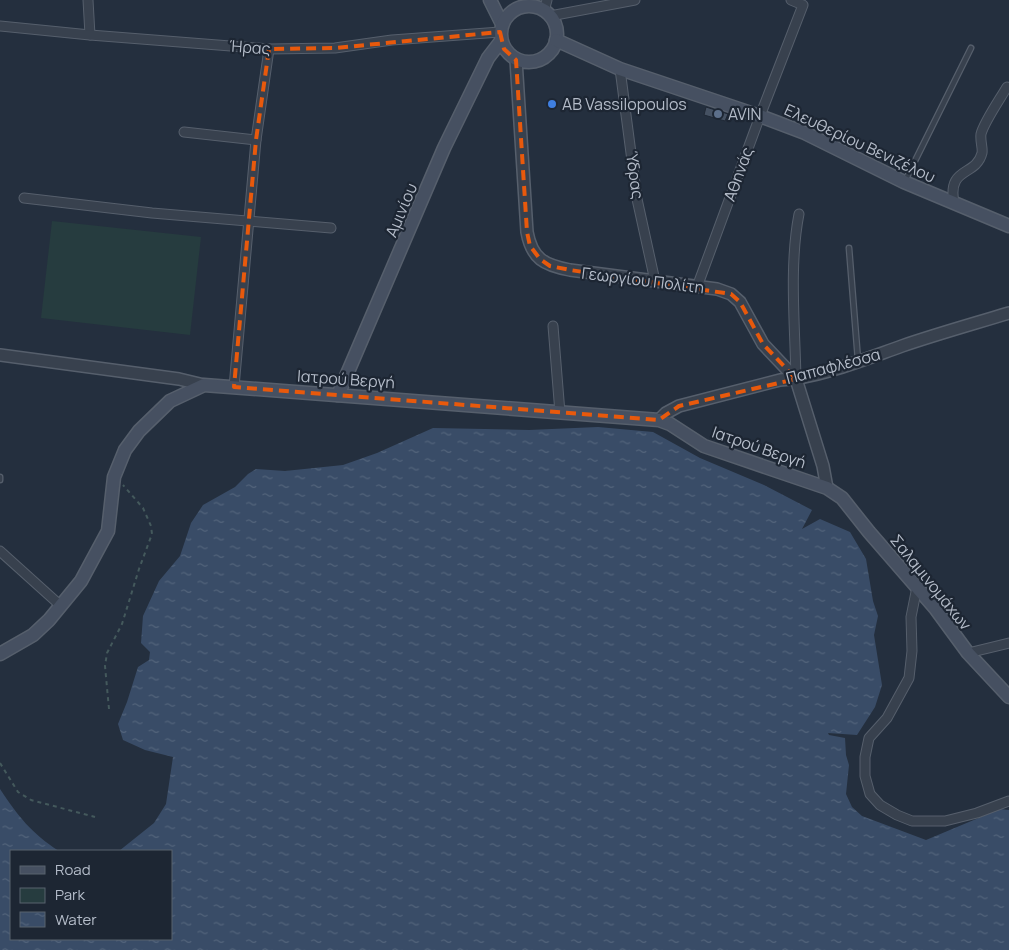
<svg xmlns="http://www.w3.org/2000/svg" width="1009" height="950" viewBox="0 0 1009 950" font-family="Manrope,sans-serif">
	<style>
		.park { fill: #263c3f }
		.water { fill: url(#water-ripples) }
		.building { fill: #455162; stroke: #1f2835 }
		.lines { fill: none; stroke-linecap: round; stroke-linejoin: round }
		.service-casing { stroke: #565f6c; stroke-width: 7 }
		.minor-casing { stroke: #565f6c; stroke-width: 11 }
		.tertiary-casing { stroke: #565f6c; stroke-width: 14 }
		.secondary-casing { stroke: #565f6c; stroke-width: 15 }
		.path { stroke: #44595c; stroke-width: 2; stroke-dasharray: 4 4; stroke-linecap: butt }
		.service { stroke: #38414e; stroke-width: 4.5 }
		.minor { stroke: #38414e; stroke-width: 9 }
		.tertiary { stroke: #38414e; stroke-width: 11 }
		.secondary { stroke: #465061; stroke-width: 12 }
		.marked { fill: none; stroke: #e8590c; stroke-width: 4; stroke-dasharray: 10 6; stroke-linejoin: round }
		.shop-dot { fill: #3f7fe0; stroke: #1d2633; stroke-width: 2 }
		.service-dot { fill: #5c6f8a; stroke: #1d2633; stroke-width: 2 }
		.labels { text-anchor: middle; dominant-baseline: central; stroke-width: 4.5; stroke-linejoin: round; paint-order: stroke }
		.street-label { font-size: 16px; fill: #b4bcc9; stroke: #1d2633 }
		.poi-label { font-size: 16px; fill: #b4bcc9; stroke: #1d2633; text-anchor: start }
	</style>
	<defs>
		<pattern id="water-ripples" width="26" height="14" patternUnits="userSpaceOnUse" patternTransform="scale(1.25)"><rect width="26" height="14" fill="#394c67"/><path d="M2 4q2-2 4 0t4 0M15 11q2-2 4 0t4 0" fill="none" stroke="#53647b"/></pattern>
	</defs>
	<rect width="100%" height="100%" fill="#242f3e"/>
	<path class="park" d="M 52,221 L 201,237 L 190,335 L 41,318 Z"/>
	<path class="water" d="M 598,427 L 653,432 L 700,458 L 764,485 L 812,510 L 802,529 L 820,519 L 850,532 L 866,559 L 873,601 L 878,616 L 874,635 L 882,685 L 875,707 L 857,735 L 828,733 L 829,735 L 845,738 L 846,755 L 849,765 L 846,794 L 852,807 L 862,816 L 926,840 L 1000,809 L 1009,810 L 1009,950 L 0,950 L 0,789 C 18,816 31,833 59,851 L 11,851 L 11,939 L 171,939 L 171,851 L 119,851 L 154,823 L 166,804 L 173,757 L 145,750 L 123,740 L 118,724 L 127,702 L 138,667 L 149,660 L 150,652 L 141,643 L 143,616 L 159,581 L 180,556 L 191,523 L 203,505 L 235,487 L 248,474 L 256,469 L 285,471 L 343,465 L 377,453 L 433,428 L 529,430 Z"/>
	<path class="building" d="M 706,107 L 728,114 L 725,121 L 704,115 Z"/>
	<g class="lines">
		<g class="service-casing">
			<g id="service">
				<path d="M 905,181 L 971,48"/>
				<path d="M 849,248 L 858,360"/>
				<path d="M 0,480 L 0,477"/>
			</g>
		</g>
		<g class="minor-casing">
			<g id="minor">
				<path d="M 88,0 L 90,35"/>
				<path d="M 544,11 L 547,0"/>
				<path d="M 550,16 L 635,0"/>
				<path d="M 0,26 L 90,35 L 269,49 L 335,48 L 392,40 L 500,32"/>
				<path d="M 620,69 L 637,199 L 655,281"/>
				<path d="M 184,132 L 256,140"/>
				<path d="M 24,198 L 152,213 L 331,228"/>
				<path d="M 954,203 C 947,166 976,177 982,153 C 983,148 980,141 981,134 C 984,122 1000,99 1007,87"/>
				<path d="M 697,287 L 760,116 L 803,5 L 791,0"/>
				<path d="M 553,326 L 560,413"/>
				<path d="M 796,379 C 795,326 789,265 799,214"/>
				<path d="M 234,387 L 256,140 L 269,49"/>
				<path d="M 0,551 L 61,606"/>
				<path d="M 917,587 L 911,617 L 912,651 L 909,678 L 887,718 L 869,738 L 865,757 L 865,776 L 870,794 L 880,805 L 897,815 L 912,821 L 945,821 L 977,813 L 1009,801"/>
				<path d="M 968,653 L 1009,643"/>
			</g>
		</g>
		<g class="tertiary-casing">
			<g id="tertiary">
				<path d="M 516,60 L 527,232 C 532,259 544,265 570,270 L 717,289 L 731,294 L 740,302 L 763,344 L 796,379 L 823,466 L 827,488"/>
				<path d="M 0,355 L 179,379 L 204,385"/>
				<path d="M 659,420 L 666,413 L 679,406 L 780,380 C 819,378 865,359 902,346 C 937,334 973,324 1009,313"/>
			</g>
		</g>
		<g class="secondary-casing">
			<g id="secondary">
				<path d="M 490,0 L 502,24"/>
				<circle cx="529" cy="34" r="28"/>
				<path d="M 556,40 L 620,69 L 760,116 L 805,133 L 904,182 L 1009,226"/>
				<path d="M 338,395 L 444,148 L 488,58 L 501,41"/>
				<path d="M 0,654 L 33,635 L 49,620 L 81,581 L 108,531 L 114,477 L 125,450 L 139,431 L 170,401 L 204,385 L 659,420 L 670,424 L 704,446 L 827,488 L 842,498 L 869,532 L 935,608 L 968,653 L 1009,697"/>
			</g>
		</g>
		<g class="path">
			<path d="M 109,709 L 105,666 L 107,653 L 122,624 L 139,569 L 152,534 L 151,526 L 143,508 L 123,485"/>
			<path d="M 0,763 L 18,792 L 31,800 L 95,817"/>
		</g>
		<use href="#service" class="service"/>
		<use href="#minor" class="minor"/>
		<use href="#tertiary" class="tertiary"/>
		<use href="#secondary" class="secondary"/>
	</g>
	<path class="marked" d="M 500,32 L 504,49 L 516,60 L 527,232 L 530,246 L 540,259 L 550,266 L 570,270 L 731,294 L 740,302 L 763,344 L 796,379 L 679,406 L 659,420 L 234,387 L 256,140 L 269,49 L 335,48 Z"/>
	<circle class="shop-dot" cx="552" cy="104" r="5"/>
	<circle class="service-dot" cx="718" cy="114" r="5"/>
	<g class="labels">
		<g class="street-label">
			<text transform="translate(250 47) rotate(4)">Ήρας</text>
			<text transform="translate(860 143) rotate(25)">Ελευθερίου Βενιζέλου</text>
			<text transform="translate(738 174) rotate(-70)">Αθηνάς</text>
			<text transform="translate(635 175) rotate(82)">Ύδρας</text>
			<text transform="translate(401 210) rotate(-67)">Αμινίου</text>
			<text transform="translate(643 280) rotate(7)">Γεωργίου Πολίτη</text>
			<text transform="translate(833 366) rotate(-15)">Παπαφλέσσα</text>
			<text transform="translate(346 379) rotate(4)">Ιατρού Βεργή</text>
			<text transform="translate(759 447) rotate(19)">Ιατρού Βεργή</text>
			<text transform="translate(931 582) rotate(51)">Σαλαμινομάχων</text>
		</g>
		<g class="poi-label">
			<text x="562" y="104">AB Vassilopoulos</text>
			<text x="728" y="114">AVIN</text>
		</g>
	</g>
	<rect x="10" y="850" width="162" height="90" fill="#1d2633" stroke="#59626f"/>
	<rect x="20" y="866" width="25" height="8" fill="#465061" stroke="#59626f"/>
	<text x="55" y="875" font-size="15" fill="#b4bcc9">Road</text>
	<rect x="20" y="888" width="25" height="15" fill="#263c3f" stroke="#59626f"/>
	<text x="55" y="900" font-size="15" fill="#b4bcc9">Park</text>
	<rect x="20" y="912" width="25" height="15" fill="url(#water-ripples)" stroke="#59626f"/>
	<text x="55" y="925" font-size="15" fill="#b4bcc9">Water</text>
</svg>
